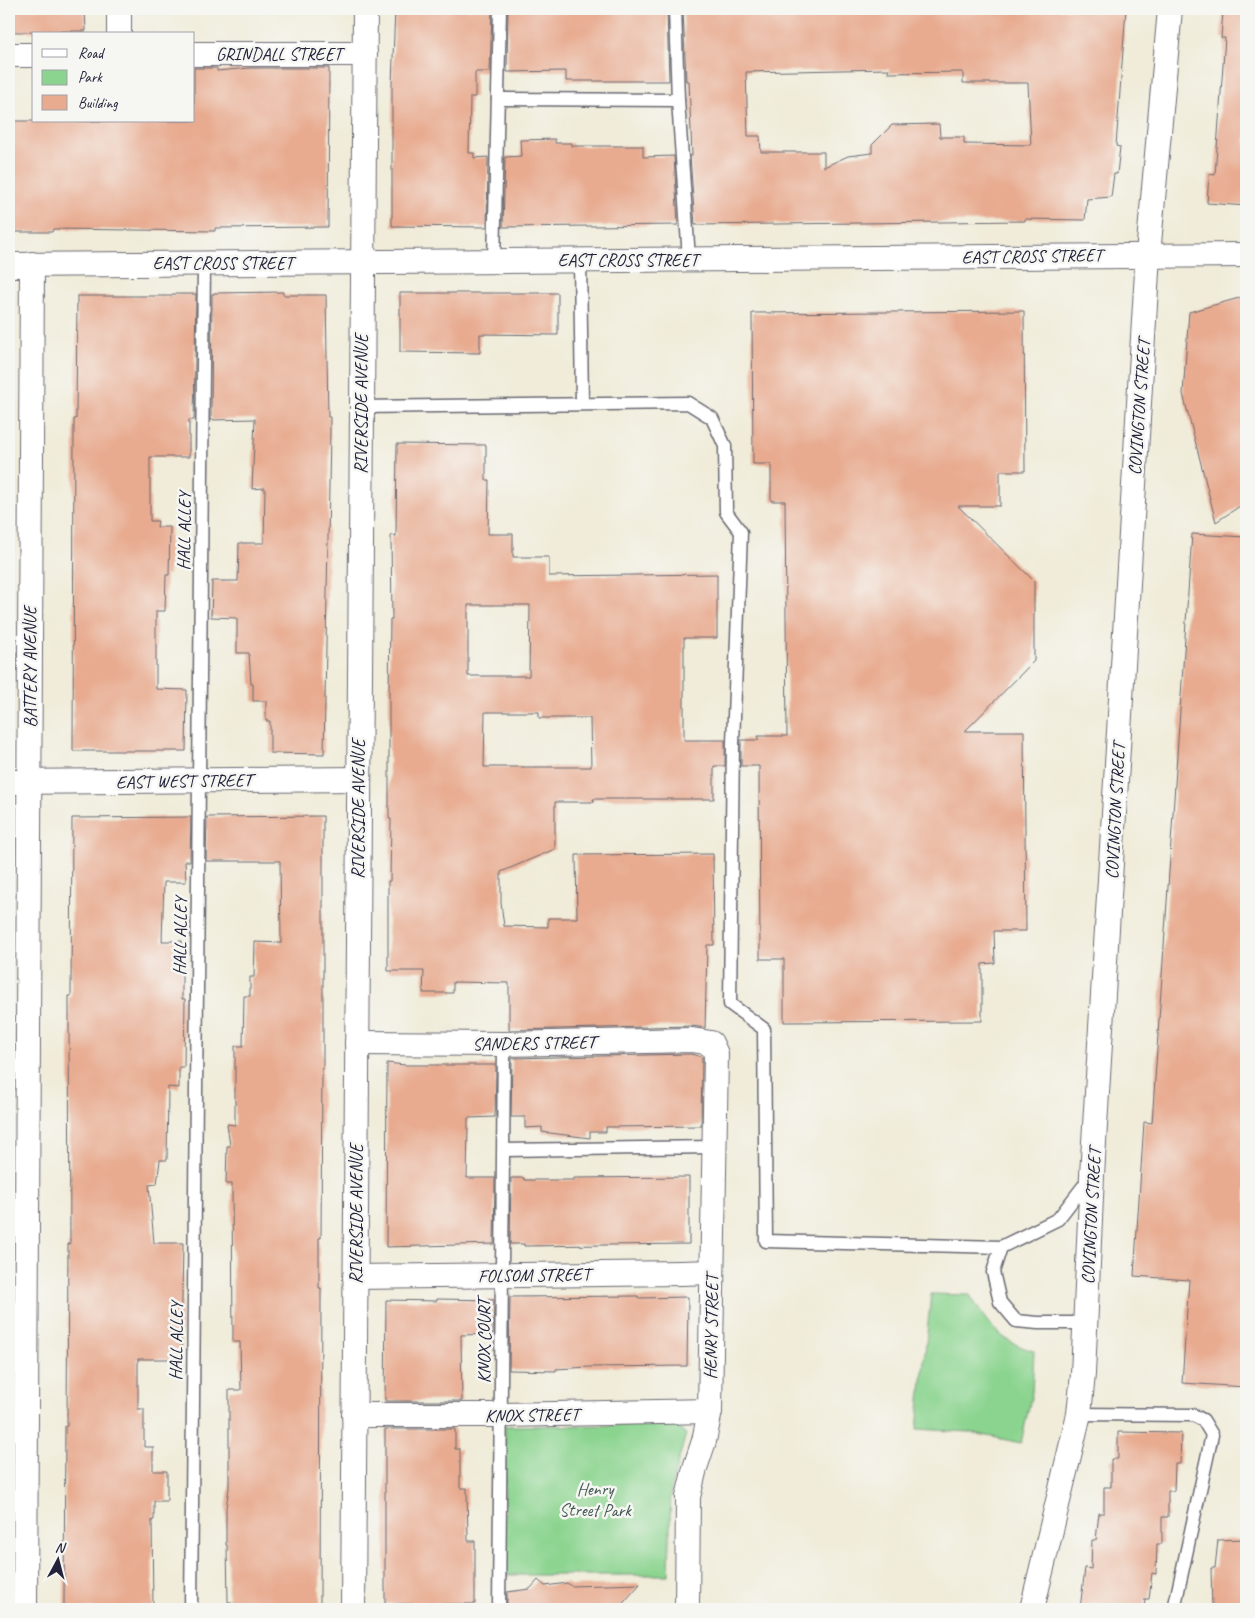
<svg xmlns="http://www.w3.org/2000/svg" width="1255" height="1618" viewBox="0 0 1255 1618" font-family="Caveat,sans-serif">
	<style>
		.green { fill: #8bd48f; stroke: #567b65 }
		.building { fill: #e8ab90; fill-rule: evenodd }
		.lines { fill: none; stroke-linecap: round; stroke-linejoin: round }
		.lane-casing { stroke: #6a6972; stroke-width: 15 }
		.street-casing { stroke: #6a6972; stroke-width: 26 }
		.lane { stroke: #fff; stroke-width: 12 }
		.street { stroke: #fff; stroke-width: 24 }
		.labels { text-anchor: middle; dominant-baseline: central; stroke-width: 5; stroke-linejoin: round; paint-order: stroke }
		.street-label { font-size: 18px; fill: #22223b; stroke: #f6f6f2 }
		.park-label { font-size: 18px; fill: #425754; stroke: #f6f6f2 }
	</style>
	<rect width="100%" height="100%" fill="#f6f6f2"/>
	<filter id="ink" filterUnits="userSpaceOnUse"><feTurbulence type="fractalNoise" baseFrequency=".02" numOctaves="2"/><feDisplacementMap in="SourceGraphic" scale="10" xChannelSelector="R" yChannelSelector="G"/><feConvolveMatrix kernelMatrix="1 2 1 2 8 2 1 2 1" color-interpolation-filters="sRGB"/></filter>
	<filter id="wash" filterUnits="userSpaceOnUse"><feTurbulence type="fractalNoise" baseFrequency=".0096" numOctaves="4" result="noise"/><feDisplacementMap in="SourceGraphic" scale="20" xChannelSelector="R" yChannelSelector="G"/><feGaussianBlur stdDeviation="1.12" result="paint"/><feColorMatrix in="noise" values="0 0 0 0 0 0 0 0 0 0 0 0 0 0 0 0 0 1.4 0 .05"/><feComposite in="paint" operator="in"/></filter>
	<g filter="url(#wash)">
		<rect width="100%" height="100%" fill="#f0ecd9"/>
		<g class="green">
			<path d="M 931,1294 L 970,1295 C 988,1325 999,1341 1034,1351 L 1032,1393 L 1021,1443 L 969,1432 L 917,1429 Z"/>
			<path d="M 674,1425 L 686,1434 L 671,1487 L 669,1575 L 504,1575 L 505,1426 Z"/>
		</g>
		<g id="blocks">
			<g class="building">
				<path d="M 9,9 L 85,9 L 86,31 L 9,32 Z"/>
				<path d="M 395,9 L 492,9 L 490,72 L 475,72 L 475,97 L 470,97 L 469,153 L 474,153 L 474,158 L 488,157 L 487,227 L 392,226 L 392,83 Z"/>
				<path d="M 508,9 L 667,9 L 669,81 L 566,81 L 566,71 L 507,72 Z"/>
				<path d="M 683,9 L 1126,9 L 1116,146 L 1120,147 L 1117,174 L 1114,174 L 1111,197 L 1087,199 L 1085,220 L 1025,219 L 1025,221 L 695,225 L 690,156 L 692,156 L 689,81 L 686,81 ZM 889,69 L 888,73 L 963,72 L 963,83 L 1028,83 L 1031,145 L 964,144 L 964,137 L 940,137 L 939,124 L 892,125 L 872,145 L 872,153 L 848,156 L 824,167 L 824,152 L 761,152 L 760,136 L 748,136 L 746,72 Z"/>
				<path d="M 1228,9 L 1246,9 L 1246,206 L 1207,203 L 1209,174 L 1215,175 L 1225,38 L 1221,38 L 1223,11 L 1228,11 Z"/>
				<path d="M 194,68 L 217,68 L 217,71 L 250,68 L 329,68 L 328,227 L 215,228 L 215,231 L 53,229 L 52,232 L 9,232 L 9,121 L 194,121 Z"/>
				<path d="M 555,139 L 555,143 L 572,143 L 572,146 L 643,146 L 643,157 L 674,156 L 678,225 L 503,227 L 505,157 L 521,156 L 520,140 Z"/>
				<path d="M 283,292 L 283,295 L 326,295 L 328,417 L 330,417 L 330,432 L 324,754 L 270,753 L 270,721 L 266,721 L 266,701 L 253,701 L 253,684 L 251,684 L 249,653 L 237,653 L 237,618 L 211,617 L 212,581 L 238,581 L 239,543 L 264,543 L 265,488 L 252,489 L 255,419 L 211,420 L 212,294 L 214,294 L 214,293 Z"/>
				<path d="M 400,293 L 558,293 L 558,335 L 480,334 L 480,353 L 400,352 Z"/>
				<path d="M 172,294 L 196,294 L 194,420 L 189,420 L 189,457 L 150,457 L 150,521 L 158,521 L 157,527 L 170,527 L 169,575 L 166,575 L 165,611 L 156,611 L 156,689 L 187,690 L 186,751 L 73,751 L 74,419 L 76,419 L 77,296 L 172,296 Z"/>
				<path d="M 1246,296 L 1246,502 L 1216,522 L 1183,394 L 1189,312 Z"/>
				<path d="M 1024,311 L 1025,471 L 1000,471 L 1000,506 L 958,506 L 1034,581 L 1034,661 L 965,731 L 1024,731 L 1026,931 L 994,931 L 995,963 L 982,964 L 982,1021 L 784,1022 L 784,959 L 760,959 L 759,766 L 741,766 L 741,740 L 758,740 L 758,736 L 787,736 L 785,501 L 771,501 L 771,464 L 753,464 L 752,313 Z"/>
				<path d="M 397,444 L 486,445 L 486,480 L 489,480 L 488,534 L 513,534 L 513,557 L 549,557 L 549,576 L 717,574 L 717,638 L 684,638 L 684,740 L 725,740 L 725,766 L 714,766 L 714,799 L 593,799 L 594,802 L 555,802 L 555,849 L 501,872 L 501,903 L 504,926 L 548,927 L 548,918 L 577,918 L 576,855 L 713,854 L 714,945 L 707,945 L 705,1028 L 692,1026 L 509,1030 L 509,983 L 453,982 L 453,993 L 423,993 L 424,971 L 388,971 L 388,881 L 390,881 L 391,819 L 389,819 L 389,695 L 390,619 L 392,619 L 391,535 L 396,536 ZM 468,605 L 530,605 L 529,676 L 468,676 ZM 485,712 L 539,712 L 539,718 L 590,718 L 591,767 L 484,767 Z"/>
				<path d="M 1192,534 L 1246,537 L 1246,1387 L 1182,1383 L 1189,1280 L 1134,1276 L 1144,1122 L 1152,1123 Z"/>
				<path d="M 323,816 L 323,1069 L 322,1069 L 321,1238 L 319,1238 L 319,1288 L 321,1288 L 320,1606 L 318,1606 L 318,1609 L 231,1609 L 231,1602 L 228,1602 L 227,1545 L 226,1545 L 226,1508 L 229,1488 L 229,1390 L 241,1390 L 240,1342 L 233,1342 L 232,1184 L 226,1184 L 227,1146 L 230,1146 L 227,1124 L 235,1125 L 235,1046 L 243,1046 L 244,996 L 250,996 L 250,977 L 254,977 L 255,942 L 281,943 L 280,861 L 206,861 L 207,817 Z"/>
				<path d="M 191,817 L 190,861 L 185,861 L 186,882 L 164,882 L 162,941 L 182,941 L 182,999 L 185,999 L 184,1067 L 179,1067 L 179,1088 L 168,1087 L 167,1160 L 160,1160 L 157,1184 L 149,1185 L 154,1243 L 183,1243 L 181,1359 L 138,1359 L 138,1409 L 144,1409 L 144,1447 L 153,1447 L 153,1471 L 167,1471 L 167,1501 L 154,1501 L 154,1520 L 152,1520 L 153,1609 L 64,1609 L 65,1426 L 67,1426 L 68,1244 L 70,1244 L 69,1019 L 69,996 L 71,996 L 72,818 Z"/>
				<path d="M 691,1054 L 702,1057 L 701,1126 L 606,1127 L 606,1132 L 590,1132 L 590,1138 L 542,1132 L 542,1127 L 525,1128 L 525,1117 L 511,1117 L 512,1058 Z"/>
				<path d="M 387,1063 L 405,1065 L 496,1065 L 495,1117 L 468,1118 L 468,1125 L 467,1178 L 495,1178 L 494,1244 L 386,1247 Z"/>
				<path d="M 689,1177 L 689,1244 L 524,1246 L 524,1244 L 510,1244 L 511,1178 L 524,1178 L 524,1180 L 574,1180 L 574,1178 Z"/>
				<path d="M 638,1296 L 638,1298 L 688,1297 L 687,1366 L 589,1367 L 556,1369 L 556,1371 L 509,1370 L 510,1297 Z"/>
				<path d="M 437,1299 L 494,1300 L 493,1334 L 461,1335 L 462,1401 L 385,1401 L 386,1300 L 437,1301 Z"/>
				<path d="M 385,1429 L 455,1429 L 455,1449 L 460,1449 L 460,1488 L 467,1488 L 468,1541 L 475,1541 L 475,1604 L 385,1604 Z"/>
				<path d="M 1118,1432 L 1181,1433 L 1180,1464 L 1175,1464 L 1174,1491 L 1168,1491 L 1168,1517 L 1162,1517 L 1162,1544 L 1157,1544 L 1156,1574 L 1152,1573 L 1149,1599 L 1145,1599 L 1144,1609 L 1080,1609 L 1085,1568 L 1091,1569 L 1092,1540 L 1096,1540 L 1099,1513 L 1104,1513 L 1104,1487 L 1111,1487 L 1111,1459 L 1118,1459 Z"/>
				<path d="M 1246,1539 L 1246,1609 L 1212,1609 L 1211,1568 L 1215,1568 L 1218,1540 Z"/>
				<path d="M 538,1580 L 545,1586 L 567,1583 L 571,1586 L 640,1584 L 618,1609 L 507,1609 L 507,1592 L 530,1589 Z"/>
			</g>
		</g>
	</g>
	<g filter="url(#ink)">
		<use href="#blocks" fill-opacity="0" stroke="#6a6972" stroke-width="1"/>
		<g class="lines">
			<g class="lane-casing">
				<g id="lane">
					<path d="M 675,9 L 678,100"/>
					<path d="M 498,99 L 678,100 L 689,259"/>
					<path d="M 580,260 L 582,403"/>
					<path d="M 494,261 L 500,9"/>
					<path d="M 361,407 L 688,403 L 712,418 L 725,446 L 726,512 L 741,532 L 733,743 L 730,1004 L 764,1029 L 766,1241 L 1001,1247"/>
					<path d="M 504,1150 L 714,1147"/>
					<path d="M 1087,1323 L 1038,1323 L 1016,1321 L 1000,1302 L 993,1272 L 1001,1247 L 1058,1219 L 1089,1179"/>
					<path d="M 1079,1414 L 1193,1415 L 1203,1420 L 1212,1435 L 1174,1609"/>
					<path d="M 191,1609 L 204,263"/>
					<path d="M 499,1609 L 504,1044"/>
				</g>
			</g>
			<g class="street-casing">
				<g id="street">
					<path d="M 119,34 L 119,9"/>
					<path d="M 194,54 L 365,54"/>
					<path d="M 9,55 L 34,55"/>
					<path d="M 9,265 L 1246,255"/>
					<path d="M 9,782 L 359,779"/>
					<path d="M 357,1043 L 504,1044 L 692,1040 L 711,1043 L 716,1054 L 710,1411 L 704,1441 L 695,1468 L 688,1497 L 687,1609"/>
					<path d="M 355,1277 L 681,1273 L 712,1272"/>
					<path d="M 354,1415 L 501,1415 L 710,1411"/>
					<path d="M 25,1609 L 32,264"/>
					<path d="M 353,1609 L 365,9"/>
					<path d="M 1032,1609 L 1079,1414 L 1083,1374 L 1092,1175 L 1148,255 L 1170,9"/>
				</g>
			</g>
			<use href="#lane" class="lane"/>
			<use href="#street" class="street"/>
		</g>
	</g>
	<g class="labels">
		<g class="street-label">
			<text x="279" y="54">GRINDALL STREET</text>
			<text transform="translate(1032 256) rotate(-1)">EAST CROSS STREET</text>
			<text x="628" y="260">EAST CROSS STREET</text>
			<text x="223" y="263">EAST CROSS STREET</text>
			<text transform="translate(361 404) rotate(-90)">RIVERSIDE AVENUE</text>
			<text transform="translate(1139 407) rotate(-86)">COVINGTON STREET</text>
			<text transform="translate(184 531) rotate(-89)">HALL ALLEY</text>
			<text transform="translate(30 667) rotate(-90)">BATTERY AVENUE</text>
			<text transform="translate(184 781) rotate(-1)">EAST WEST STREET</text>
			<text transform="translate(358 809) rotate(-90)">RIVERSIDE AVENUE</text>
			<text transform="translate(1115 811) rotate(-87)">COVINGTON STREET</text>
			<text transform="translate(180 936) rotate(-89)">HALL ALLEY</text>
			<text transform="translate(534 1043) rotate(-1)">SANDERS STREET</text>
			<text transform="translate(356 1214) rotate(-90)">RIVERSIDE AVENUE</text>
			<text transform="translate(1091 1216) rotate(-87)">COVINGTON STREET</text>
			<text transform="translate(534 1275) rotate(-1)">FOLSOM STREET</text>
			<text transform="translate(711 1327) rotate(-89)">HENRY STREET</text>
			<text transform="translate(176 1341) rotate(-89)">HALL ALLEY</text>
			<text transform="translate(484 1341) rotate(-90)">KNOX COURT</text>
			<text transform="translate(532 1415) rotate(-1)">KNOX STREET</text>
		</g>
		<g class="park-label">
			<text x="595" y="1489">Henry<tspan x="595" dy="21">Street Park</tspan></text>
		</g>
	</g>
	<rect width="1255" height="1618" fill="none" stroke="#f6f6f2" stroke-width="30"/>
	<rect x="32" y="32" width="162" height="90" fill="#f6f6f2" stroke="#a1a1a9"/>
	<rect x="42" y="49" width="25" height="8" fill="#ffffff" stroke="#a1a1a9"/>
	<text x="78" y="58" font-size="15" fill="#22223b">Road</text>
	<rect x="42" y="70" width="25" height="15" fill="#8bd48f" stroke="#a1a1a9"/>
	<text x="78" y="82" font-size="15" fill="#22223b">Park</text>
	<rect x="42" y="95" width="25" height="15" fill="#e8ab90" stroke="#a1a1a9"/>
	<text x="78" y="108" font-size="15" fill="#22223b">Building</text>
	<g transform="translate(58 1560) rotate(7)" stroke="#f6f6f2" stroke-width="4" paint-order="stroke">
	<path d="M0-4L9 19L0 12L-9 19Z" fill="#22223b"/>
	<text y="-8" font-size="14" font-weight="bold" text-anchor="middle" fill="#22223b">N</text>
	</g>
</svg>
